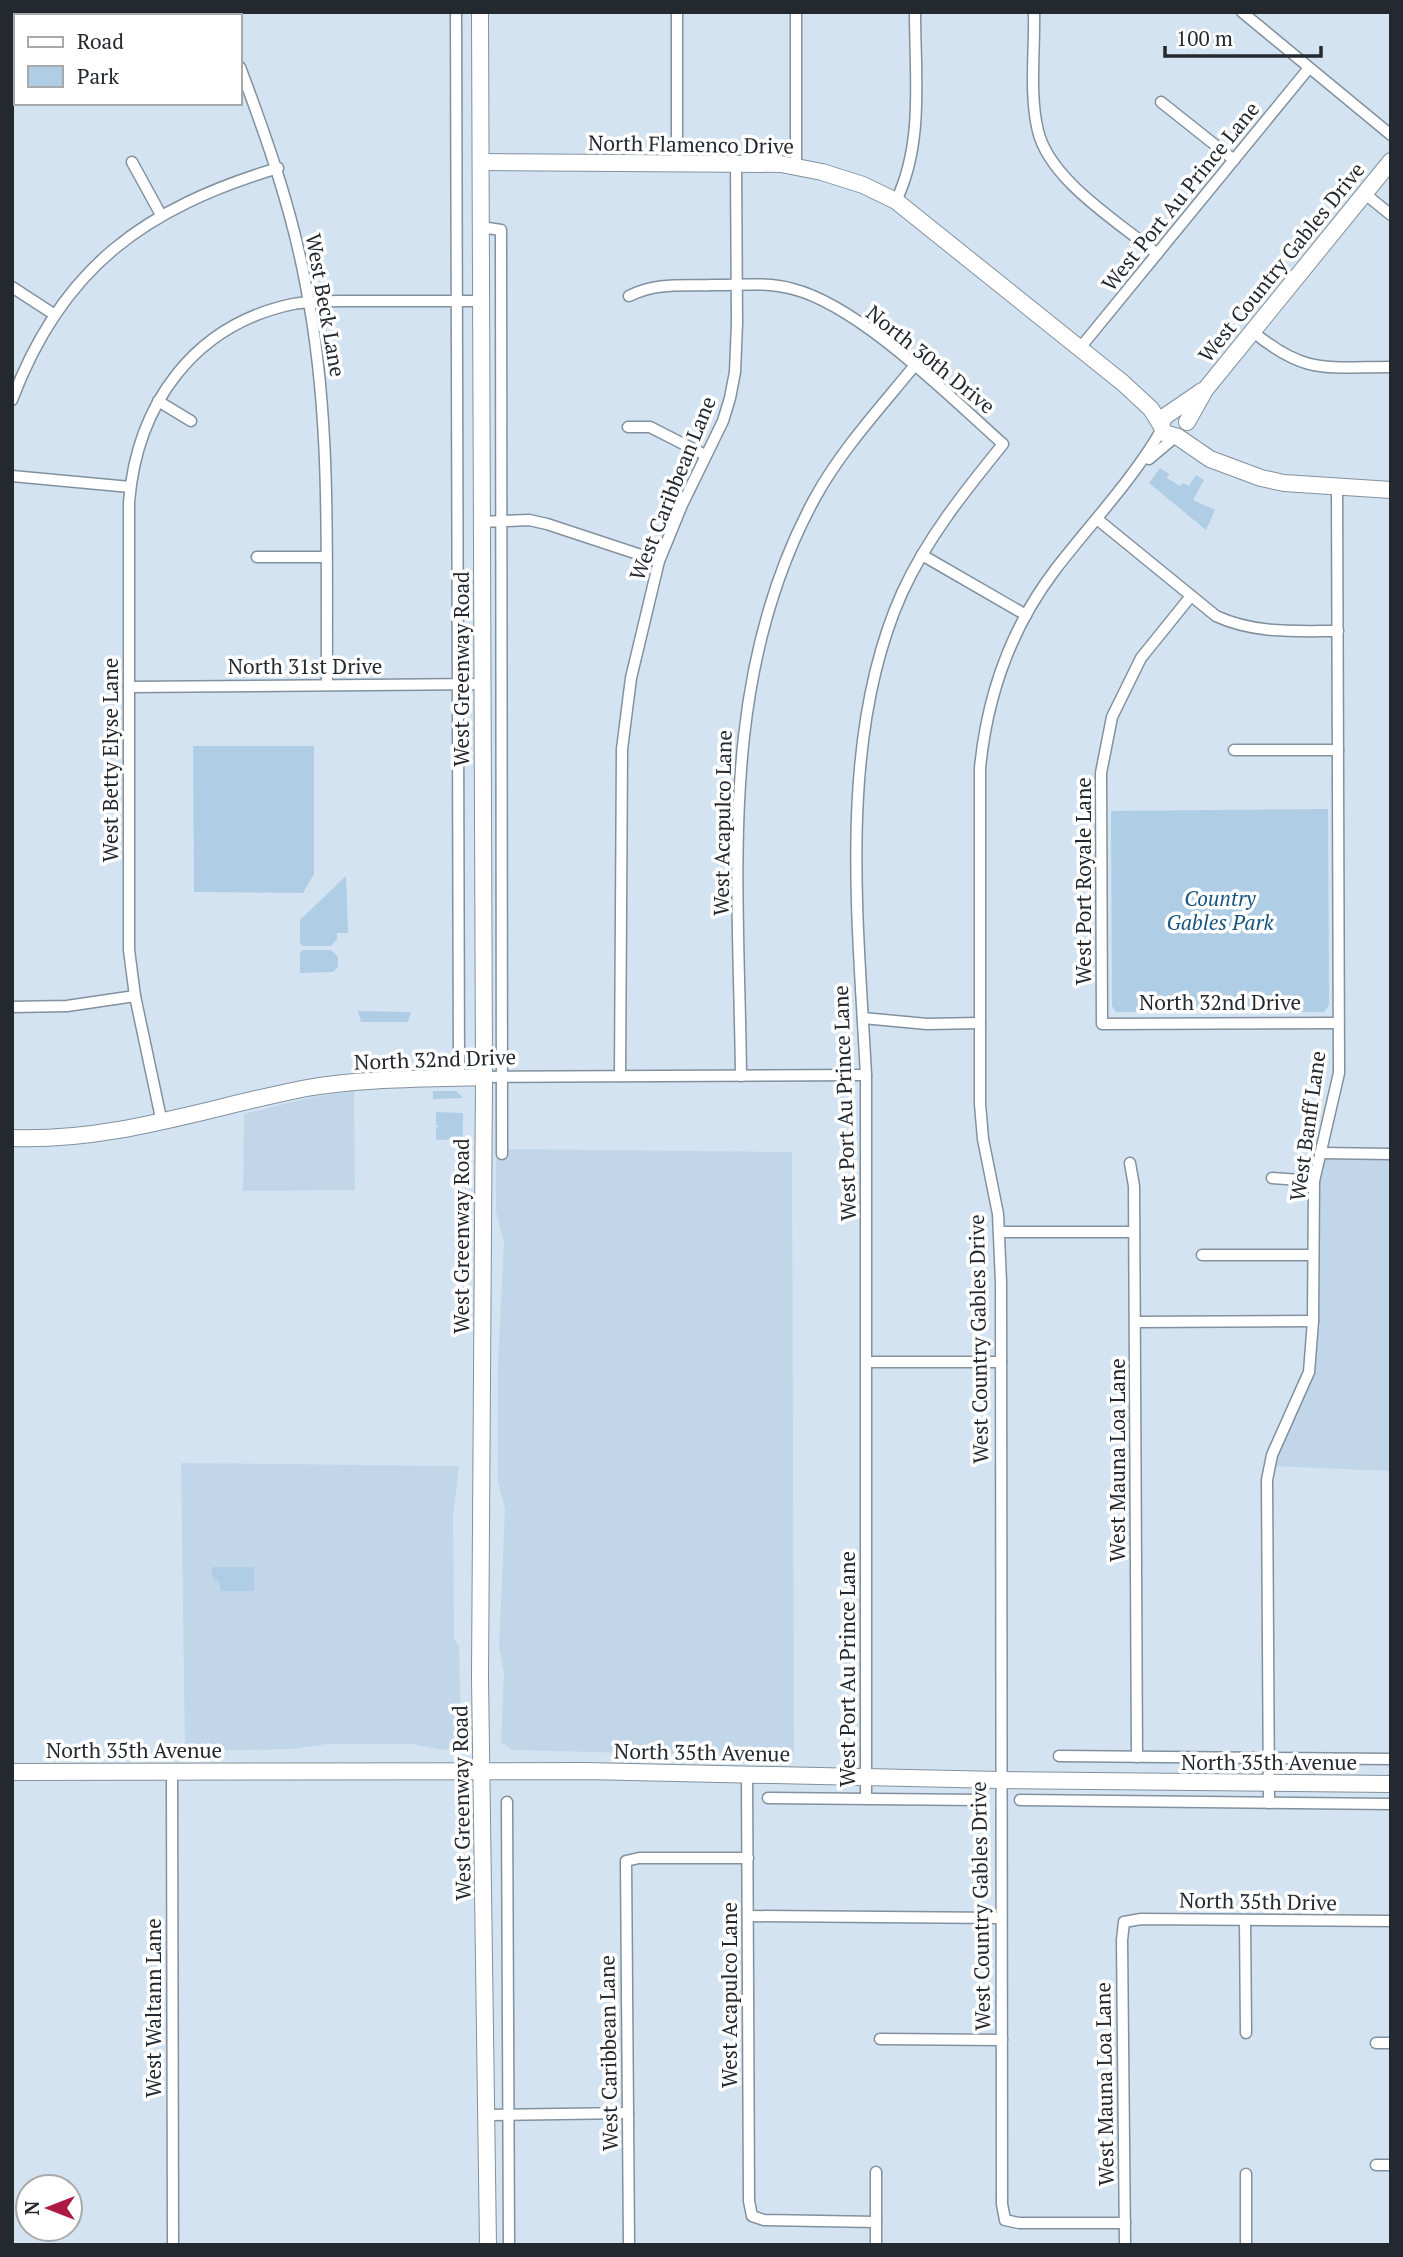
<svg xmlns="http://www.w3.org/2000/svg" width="1403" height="2257" viewBox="0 0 1403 2257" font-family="'PT Serif',serif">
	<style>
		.built { fill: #c1d7e9 }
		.green { fill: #afcde5 }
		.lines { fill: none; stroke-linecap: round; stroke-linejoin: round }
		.street-casing { stroke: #82919d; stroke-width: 13 }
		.secondary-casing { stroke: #82919d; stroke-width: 18 }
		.street { stroke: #fff; stroke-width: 10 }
		.secondary { stroke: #fff; stroke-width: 16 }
		.labels { text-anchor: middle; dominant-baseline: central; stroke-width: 7; stroke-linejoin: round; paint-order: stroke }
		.street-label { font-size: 21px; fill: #23292e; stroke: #fff }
		.park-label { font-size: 21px; font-style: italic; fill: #185680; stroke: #fff }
	</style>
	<rect width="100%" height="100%" fill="#d3e3f1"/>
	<g class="built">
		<path d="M 354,1091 L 355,1190 L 243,1191 L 244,1114 L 313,1097 Z"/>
		<path d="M 496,1149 L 792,1152 L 794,1757 L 512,1750 L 501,1742 L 504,1672 L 499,1648 L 505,1509 L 498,1481 L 498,1362 L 504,1243 L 496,1211 Z"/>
		<path d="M 1320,1153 L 1391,1154 L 1391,1471 L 1270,1466 L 1305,1387 Z"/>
		<path d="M 181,1463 L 459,1466 L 453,1516 L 454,1639 L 459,1646 L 461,1734 L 453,1747 L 443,1750 L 412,1744 L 327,1744 L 292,1749 L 185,1751 Z"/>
	</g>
	<g class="green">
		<path d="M 1160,468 L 1169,474 L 1167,478 L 1180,486 L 1183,483 L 1189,486 L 1196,475 L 1204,480 L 1193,500 L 1215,510 L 1206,530 L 1149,483 Z"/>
		<path d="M 193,746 L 314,746 L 314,874 L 303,893 L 194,892 Z"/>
		<path d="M 1328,809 L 1329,1005 L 1324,1012 L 1116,1012 L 1112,1006 L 1111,811 Z"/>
		<path d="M 346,876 L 348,933 L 337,933 L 337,939 L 331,946 L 303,946 L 300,943 L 300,920 Z"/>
		<path d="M 303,950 L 331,950 L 338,957 L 338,967 L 333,972 L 300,973 L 300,953 Z"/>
		<path d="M 358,1011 L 411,1012 L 408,1022 L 361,1022 Z"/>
		<path d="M 433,1091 L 456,1091 L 463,1098 L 433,1099 Z"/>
		<path d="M 436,1112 L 463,1113 L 463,1139 L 436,1140 L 436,1128 L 439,1126 L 436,1125 Z"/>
		<path d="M 212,1567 L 254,1567 L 254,1591 L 220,1591 L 220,1583 L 212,1577 Z"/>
	</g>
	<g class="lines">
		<g class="street-casing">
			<g id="street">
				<path d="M 220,12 L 221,16"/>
				<path d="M 456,12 L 459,1078"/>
				<path d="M 677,12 L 677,163"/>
				<path d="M 1034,12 C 1035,51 1029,94 1038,131 C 1050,181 1119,222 1157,254"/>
				<path d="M 1242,12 L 1391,135"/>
				<path d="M 163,16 L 173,12"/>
				<path d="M 12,61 L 16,60"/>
				<path d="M 240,67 C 267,139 292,210 306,286 C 332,417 326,553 327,685"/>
				<path d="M 1161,102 L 1234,160"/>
				<path d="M 132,162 L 161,215"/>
				<path d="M 796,167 L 796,12"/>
				<path d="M 1364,193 L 1391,215"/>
				<path d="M 896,201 C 924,143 915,76 915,12"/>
				<path d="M 481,227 L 501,230 L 502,1154"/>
				<path d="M 12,287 L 55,315"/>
				<path d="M 629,296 C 657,282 682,286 713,285 C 739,285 767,282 793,289 C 860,306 950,397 1003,444 C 965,491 927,538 902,593 C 837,738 858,920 866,1075 L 866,1799"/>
				<path d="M 1252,331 C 1305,375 1325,367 1391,367"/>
				<path d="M 1080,348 L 1309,68"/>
				<path d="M 12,400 C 62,267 145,208 278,168"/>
				<path d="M 158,401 L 191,421"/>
				<path d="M 628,427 L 650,427 L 705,455"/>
				<path d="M 1149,459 L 1174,438"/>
				<path d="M 12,476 L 130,487"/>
				<path d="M 1097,519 L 1216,616 C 1255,634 1295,631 1338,631"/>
				<path d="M 481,522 L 529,520 L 547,524 L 659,561"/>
				<path d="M 922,555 L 1026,615"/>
				<path d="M 257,557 L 326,557"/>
				<path d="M 1191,596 L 1141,658 L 1112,717 L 1101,773 L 1102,1024 L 1338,1023"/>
				<path d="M 129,687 L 481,684"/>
				<path d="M 1234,750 L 1338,750"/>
				<path d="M 12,1007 L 67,1006 L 135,996"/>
				<path d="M 863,1018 L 927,1024 L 980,1023"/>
				<path d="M 620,1076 L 622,749 L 631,678 L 659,561 L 682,505 L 723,421 L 730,398 L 735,372 L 737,323 L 736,163"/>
				<path d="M 741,1076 C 739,877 716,677 816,496 C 842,449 881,407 915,365"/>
				<path d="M 484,1077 L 866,1075"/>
				<path d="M 162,1123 L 135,996 L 129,950 L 129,502 C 137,405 193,325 293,304 C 314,300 336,301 357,301 C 398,301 439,301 480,301"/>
				<path d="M 1320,1153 L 1391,1154"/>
				<path d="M 1130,1163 L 1134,1186 L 1137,1757"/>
				<path d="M 1272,1178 L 1314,1181"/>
				<path d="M 1000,1232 L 1134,1232"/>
				<path d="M 1202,1255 L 1313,1255"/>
				<path d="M 1136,1322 L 1313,1321"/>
				<path d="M 867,1362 L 1001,1362"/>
				<path d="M 1059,1756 L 1391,1759"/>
				<path d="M 172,1771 L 173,2245"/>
				<path d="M 747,1773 L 749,2201 L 752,2216 L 764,2220 L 876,2222"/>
				<path d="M 768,1798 L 979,1800"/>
				<path d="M 1020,1800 L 1391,1804"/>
				<path d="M 507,1802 L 509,2245"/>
				<path d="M 1269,1803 L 1267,1480 L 1272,1455 L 1309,1372 L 1313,1321 L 1314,1181 L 1339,1073 L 1337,487"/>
				<path d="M 748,1916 L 1000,1918"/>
				<path d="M 1245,1921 L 1246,2033"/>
				<path d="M 880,2039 L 1002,2040"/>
				<path d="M 1376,2043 L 1391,2043"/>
				<path d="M 486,2115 L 628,2113"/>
				<path d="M 1376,2165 L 1391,2165"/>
				<path d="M 876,2172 L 876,2245"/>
				<path d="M 1246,2174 L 1246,2245"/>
				<path d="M 1125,2223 L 1019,2223 L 1005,2220 L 1002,2204 L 1001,1282 L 998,1214 L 983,1139 L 980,1104 L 980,768 C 987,697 1011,628 1055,570 C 1091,523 1132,481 1162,429"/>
				<path d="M 629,2245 L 626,1861 L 639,1858 L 748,1858"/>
				<path d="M 1125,2245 L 1122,1940 L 1124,1922 L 1141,1919 L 1391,1921"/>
			</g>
		</g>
		<g class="secondary-casing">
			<g id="secondary">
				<path d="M 480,12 L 484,1077 L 480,1677 L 488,2245"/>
				<path d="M 481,162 L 781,164 L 822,172 L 863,185 L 896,201 L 1123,383 L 1151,409 L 1161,425"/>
				<path d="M 1202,391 L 1164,417 L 1161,425 L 1164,433 L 1178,437 L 1210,459 L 1261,478 L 1284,483 L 1391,490"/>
				<path d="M 1187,422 L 1205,390 L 1391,161"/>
				<path d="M 12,1138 C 114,1142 208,1107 307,1088 C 365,1078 425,1079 484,1077"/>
				<path d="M 12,1772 L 585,1771 L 1000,1780 L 1391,1784"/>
			</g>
		</g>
		<use href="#street" class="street"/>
		<use href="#secondary" class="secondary"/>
	</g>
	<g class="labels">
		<g class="street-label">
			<text transform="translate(691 144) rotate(1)">North Flamenco Drive</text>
			<text transform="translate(1180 196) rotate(-51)">West Port Au Prince Lane</text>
			<text transform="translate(1281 262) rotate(-51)">West Country Gables Drive</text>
			<text transform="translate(326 305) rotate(80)">West Beck Lane</text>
			<text transform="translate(931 359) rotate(39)">North 30th Drive</text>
			<text transform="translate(672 488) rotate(-68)">West Caribbean Lane</text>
			<text x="305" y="666">North 31st Drive</text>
			<text transform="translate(461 669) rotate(-90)">West Greenway Road</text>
			<text transform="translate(110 760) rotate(-90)">West Betty Elyse Lane</text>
			<text transform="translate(722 823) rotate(-89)">West Acapulco Lane</text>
			<text transform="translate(1083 881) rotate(-90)">West Port Royale Lane</text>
			<text x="1220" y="1002">North 32nd Drive</text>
			<text transform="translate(435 1059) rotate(-2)">North 32nd Drive</text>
			<text transform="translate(844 1103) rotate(-92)">West Port Au Prince Lane</text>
			<text transform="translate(1307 1126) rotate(-82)">West Banff Lane</text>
			<text transform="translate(461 1236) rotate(-90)">West Greenway Road</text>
			<text transform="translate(978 1339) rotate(-91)">West Country Gables Drive</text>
			<text transform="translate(1117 1460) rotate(-90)">West Mauna Loa Lane</text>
			<text transform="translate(847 1669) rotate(-90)">West Port Au Prince Lane</text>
			<text x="134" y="1750">North 35th Avenue</text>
			<text transform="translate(702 1752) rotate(1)">North 35th Avenue</text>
			<text x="1269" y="1762">North 35th Avenue</text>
			<text transform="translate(461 1803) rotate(-91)">West Greenway Road</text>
			<text transform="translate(1258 1901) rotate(1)">North 35th Drive</text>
			<text transform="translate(980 1906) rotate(-91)">West Country Gables Drive</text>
			<text transform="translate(729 1995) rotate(-90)">West Acapulco Lane</text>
			<text transform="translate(153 2008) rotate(-90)">West Waltann Lane</text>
			<text transform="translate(608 2053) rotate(-91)">West Caribbean Lane</text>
			<text transform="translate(1104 2084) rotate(-91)">West Mauna Loa Lane</text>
		</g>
		<g class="park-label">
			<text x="1220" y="898">Country<tspan x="1220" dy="24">Gables Park</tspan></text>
		</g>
	</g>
	<rect width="1403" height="2257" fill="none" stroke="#23292e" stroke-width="28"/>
	<rect x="14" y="14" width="228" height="91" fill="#ffffff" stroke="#a7a9ab" stroke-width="2"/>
	<rect x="28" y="37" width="35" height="10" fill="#ffffff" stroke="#a7a9ab" stroke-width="2"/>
	<text x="77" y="49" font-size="21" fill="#23292e">Road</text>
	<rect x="28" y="66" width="35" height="21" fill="#afcde5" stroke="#a7a9ab" stroke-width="2"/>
	<text x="77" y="84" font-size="21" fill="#23292e">Park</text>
	<g transform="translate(49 2208) rotate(270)"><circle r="33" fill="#ffffff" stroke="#a7a9ab" stroke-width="2"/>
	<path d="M0-5L12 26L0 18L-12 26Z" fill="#ad1a46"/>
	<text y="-10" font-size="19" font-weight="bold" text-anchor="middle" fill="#23292e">N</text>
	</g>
	<path d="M1165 46v10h156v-10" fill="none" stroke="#23292e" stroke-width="3.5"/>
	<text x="1176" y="46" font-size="21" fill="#23292e" stroke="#ffffff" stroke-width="5" paint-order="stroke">100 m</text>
</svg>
